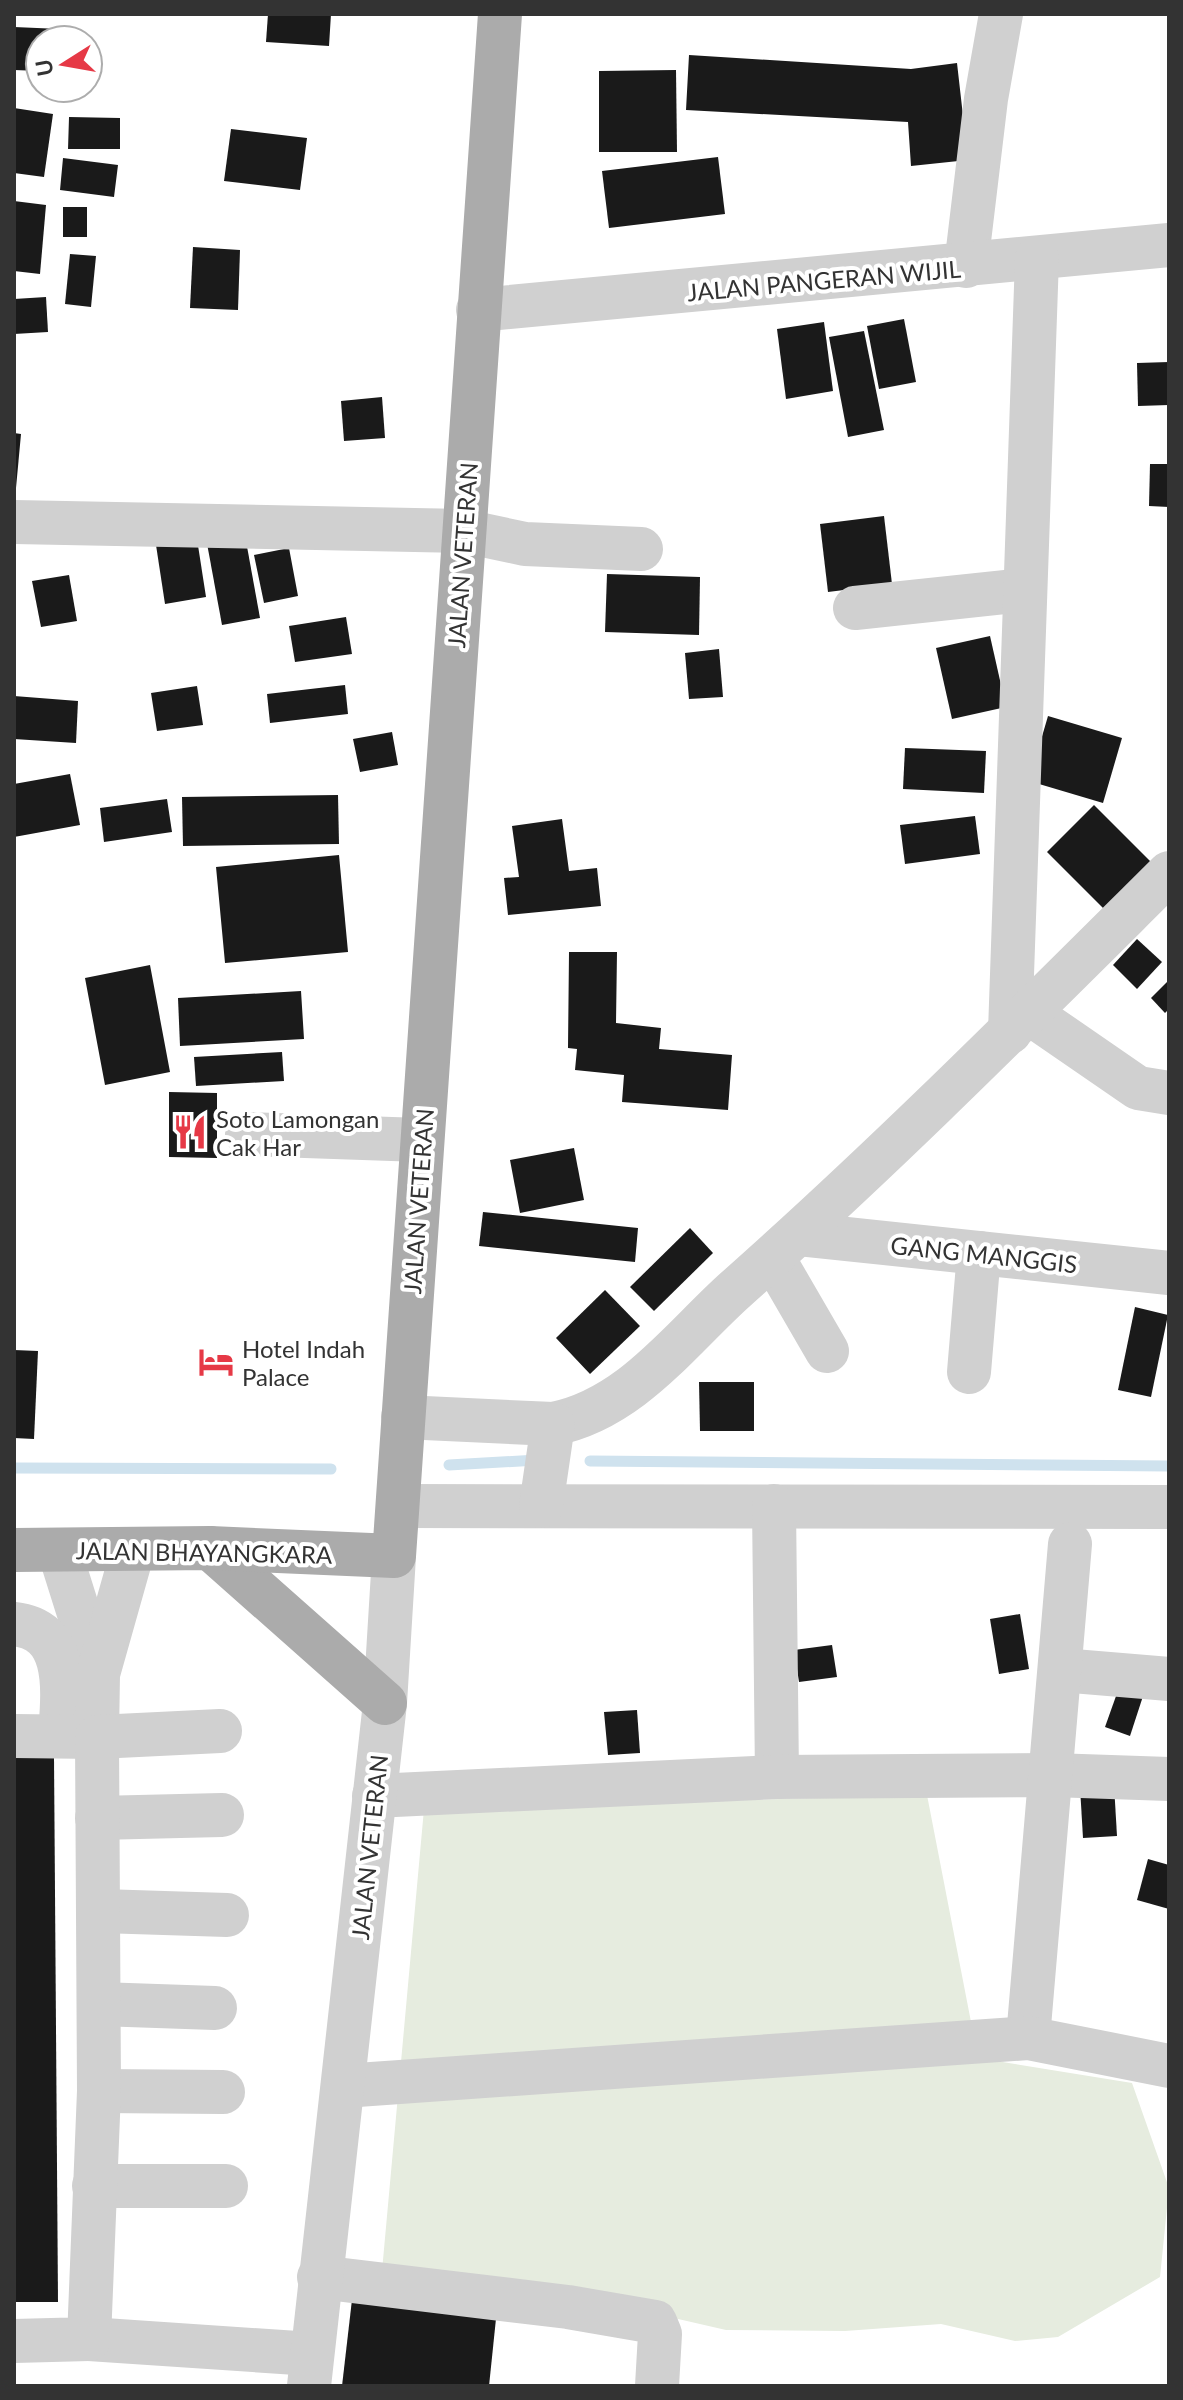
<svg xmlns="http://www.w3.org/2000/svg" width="1183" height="2400" viewBox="0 0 1183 2400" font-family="Lato,sans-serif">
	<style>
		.green { fill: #e6ecdf }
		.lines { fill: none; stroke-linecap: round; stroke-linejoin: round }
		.stream { stroke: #cfe2ee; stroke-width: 11 }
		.building { fill: #1a1a1a }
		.minor { stroke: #d0d0d0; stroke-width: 44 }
		.major { stroke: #ababab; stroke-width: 44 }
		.labels { text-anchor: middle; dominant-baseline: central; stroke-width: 8; stroke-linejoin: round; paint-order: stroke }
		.street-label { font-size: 24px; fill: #333; stroke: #fff }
		.poi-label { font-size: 24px; fill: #333; stroke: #fff; text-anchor: start }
	</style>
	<rect width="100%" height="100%" fill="#fff"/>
	<path class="green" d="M 927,1795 L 978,2058 L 1132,2083 L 1169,2188 L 1160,2277 L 1058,2337 L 1015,2341 L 941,2324 L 845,2331 L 726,2330 L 587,2298 L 382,2271 L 424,1809 Z"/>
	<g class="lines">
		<g class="stream">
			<path d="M 590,1461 L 1169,1466"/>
			<path d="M 449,1465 L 537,1460"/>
			<path d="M 14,1468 L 331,1469"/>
		</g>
	</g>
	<g class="building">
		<path d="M 268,14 L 331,14 L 329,46 L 266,42 Z"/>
		<path d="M 14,27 L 60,29 L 60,40 L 40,40 L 40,71 L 14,70 Z"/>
		<path d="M 689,55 L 911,69 L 957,63 L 968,160 L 911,166 L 908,122 L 686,110 Z"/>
		<path d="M 676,70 L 677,152 L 599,152 L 599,71 Z"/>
		<path d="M 14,108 L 53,114 L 44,177 L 14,173 Z"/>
		<path d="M 69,117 L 120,118 L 120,149 L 68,149 Z"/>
		<path d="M 231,129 L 307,138 L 300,190 L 224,181 Z"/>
		<path d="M 718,157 L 725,214 L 609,228 L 602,171 Z"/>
		<path d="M 63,158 L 118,165 L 114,197 L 60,190 Z"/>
		<path d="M 14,201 L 46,205 L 40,274 L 14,271 Z"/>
		<rect x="63" y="207" width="24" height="30"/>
		<path d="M 193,247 L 240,250 L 238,310 L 190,308 Z"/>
		<path d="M 70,254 L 96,256 L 91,307 L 65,304 Z"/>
		<path d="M 46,297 L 48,332 L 14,334 L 14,299 Z"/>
		<path d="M 904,319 L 916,382 L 879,389 L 867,326 Z"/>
		<path d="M 824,322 L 833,391 L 786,399 L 777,329 Z"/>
		<path d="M 864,331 L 884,430 L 848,437 L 829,337 Z"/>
		<path d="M 1169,362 L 1169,405 L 1138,406 L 1137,363 Z"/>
		<path d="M 382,397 L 385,438 L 344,441 L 341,401 Z"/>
		<path d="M 14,433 L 21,434 L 16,488 L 14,488 Z"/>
		<path d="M 1150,464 L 1169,464 L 1169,507 L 1149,506 Z"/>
		<path d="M 884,516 L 892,584 L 828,592 L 820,524 Z"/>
		<path d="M 244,530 L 260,618 L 222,625 L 206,538 Z"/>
		<path d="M 197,539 L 206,597 L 165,604 L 156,545 Z"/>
		<path d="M 289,548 L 298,596 L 264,603 L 254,555 Z"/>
		<path d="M 607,574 L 700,577 L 699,635 L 605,632 Z"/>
		<path d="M 69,575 L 77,621 L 41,627 L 32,581 Z"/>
		<path d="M 346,617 L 352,654 L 295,662 L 289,626 Z"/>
		<path d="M 990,636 L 1006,707 L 952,719 L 936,648 Z"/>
		<path d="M 719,649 L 723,697 L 689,699 L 685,653 Z"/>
		<path d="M 345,685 L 348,714 L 270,723 L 267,694 Z"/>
		<path d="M 197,686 L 203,725 L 157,731 L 151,693 Z"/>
		<path d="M 14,696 L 78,701 L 76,743 L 14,739 Z"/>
		<path d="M 1048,716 L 1122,738 L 1103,803 L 1029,781 Z"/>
		<path d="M 392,732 L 398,765 L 360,772 L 353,739 Z"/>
		<path d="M 905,748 L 986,751 L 984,793 L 903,789 Z"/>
		<path d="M 70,774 L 80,825 L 14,837 L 14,784 Z"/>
		<path d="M 338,795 L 339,844 L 183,846 L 182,797 Z"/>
		<path d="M 167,799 L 172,832 L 104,842 L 100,808 Z"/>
		<path d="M 1094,805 L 1151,862 L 1104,909 L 1047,852 Z"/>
		<path d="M 975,816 L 980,854 L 905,864 L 900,825 Z"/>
		<path d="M 562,819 L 569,871 L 597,868 L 601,906 L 508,915 L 504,878 L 519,877 L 512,826 Z"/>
		<path d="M 339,855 L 348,952 L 225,963 L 216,867 Z"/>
		<path d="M 1137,939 L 1162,962 L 1137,989 L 1113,965 Z"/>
		<path d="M 569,952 L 617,952 L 616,1023 L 661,1028 L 659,1049 L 732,1055 L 728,1110 L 622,1102 L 624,1075 L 575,1070 L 577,1049 L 568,1048 Z"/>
		<path d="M 150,965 L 170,1072 L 105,1085 L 85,978 Z"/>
		<path d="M 1169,980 L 1169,1009 L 1165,1013 L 1151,998 Z"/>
		<path d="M 301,991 L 304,1039 L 180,1046 L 178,998 Z"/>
		<path d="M 282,1052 L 284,1081 L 196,1086 L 194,1057 Z"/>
		<path d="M 169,1092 L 217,1093 L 217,1158 L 169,1157 Z"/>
		<path d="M 574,1148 L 584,1200 L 520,1213 L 510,1160 Z"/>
		<path d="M 483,1212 L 638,1228 L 635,1262 L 479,1246 Z"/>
		<path d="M 690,1228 L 713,1253 L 654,1311 L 630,1287 Z"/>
		<path d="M 605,1290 L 640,1326 L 590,1374 L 556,1338 Z"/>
		<path d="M 1135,1307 L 1168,1315 L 1151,1397 L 1118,1390 Z"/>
		<path d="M 14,1350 L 38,1351 L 34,1439 L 14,1438 Z"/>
		<path d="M 699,1382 L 754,1382 L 754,1431 L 700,1431 Z"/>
		<path d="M 1020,1614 L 1029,1669 L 999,1674 L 990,1619 Z"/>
		<path d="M 832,1645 L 837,1677 L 799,1682 L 794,1650 Z"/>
		<path d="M 1121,1682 L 1145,1690 L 1130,1736 L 1105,1727 Z"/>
		<path d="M 637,1710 L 640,1753 L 608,1755 L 604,1712 Z"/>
		<path d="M 54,1757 L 58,2302 L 14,2302 L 14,1758 Z"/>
		<path d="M 1114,1785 L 1117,1836 L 1083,1838 L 1080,1787 Z"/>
		<path d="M 1148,1859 L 1169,1865 L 1169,1909 L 1137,1900 Z"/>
		<path d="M 353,2291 L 497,2309 L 489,2386 L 342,2386 Z"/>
	</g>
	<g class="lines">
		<g class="minor">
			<path d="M 966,266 L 986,99 L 1001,14"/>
			<path d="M 478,310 L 1169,245"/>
			<path d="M 14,522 L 464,531 L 525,544 L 641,549"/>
			<path d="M 855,608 L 1025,590"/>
			<path d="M 1029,1013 L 1138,1088 L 1169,1093"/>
			<path d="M 1010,1032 L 1037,258"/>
			<path d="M 247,1134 L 421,1140"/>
			<path d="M 799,1234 L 1169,1273"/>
			<path d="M 773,1258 L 827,1351"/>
			<path d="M 969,1372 L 979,1253"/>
			<path d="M 403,1417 L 553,1424 C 631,1409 681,1338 736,1289 C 886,1156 1027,1014 1169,873"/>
			<path d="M 398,1506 L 1169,1507"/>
			<path d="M 541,1506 L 553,1424"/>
			<path d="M 774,1506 L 777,1777"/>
			<path d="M 59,1550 L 98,1674"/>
			<path d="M 14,1624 C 71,1630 63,1692 60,1736"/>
			<path d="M 1061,1670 L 1169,1679"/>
			<path d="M 14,1736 L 97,1737 L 98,1674 L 133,1550"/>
			<path d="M 374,1796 L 777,1777 L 1052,1775 L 1169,1779"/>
			<path d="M 97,1818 L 222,1815"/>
			<path d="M 101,1911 L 227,1915"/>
			<path d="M 99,2004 L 215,2008"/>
			<path d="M 1028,2038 L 1070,1544"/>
			<path d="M 343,2086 L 1028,2038 L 1169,2066"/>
			<path d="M 99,2091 L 223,2092"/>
			<path d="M 94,2186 L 226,2186"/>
			<path d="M 319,2277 L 568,2307 L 655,2322 L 660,2334 L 657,2386"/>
			<path d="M 89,2339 L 312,2354"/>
			<path d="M 14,2341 L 89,2339 L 99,2091 L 97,1737 L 220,1731"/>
			<path d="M 309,2386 L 385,1703 L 394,1556"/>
		</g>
		<g class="major">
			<path d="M 210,1548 L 385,1703"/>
			<path d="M 14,1550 L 210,1548 L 394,1556 L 500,14"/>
		</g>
	</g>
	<defs>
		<g id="restaurant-bare" transform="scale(2.76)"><path d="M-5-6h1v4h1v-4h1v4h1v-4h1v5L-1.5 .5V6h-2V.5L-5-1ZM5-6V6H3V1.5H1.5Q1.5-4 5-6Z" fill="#e63946" stroke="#fff" stroke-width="2.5" paint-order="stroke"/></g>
		<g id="hotel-bare" transform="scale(2.76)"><path d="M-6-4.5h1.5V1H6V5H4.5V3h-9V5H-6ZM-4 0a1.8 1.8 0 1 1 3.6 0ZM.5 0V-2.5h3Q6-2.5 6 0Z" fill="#e63946" stroke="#fff" stroke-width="2.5" paint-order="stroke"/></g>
	</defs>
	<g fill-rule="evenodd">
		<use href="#restaurant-bare" x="190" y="1132"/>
		<use href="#hotel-bare" x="216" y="1362"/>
	</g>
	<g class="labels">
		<g class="street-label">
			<text transform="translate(824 280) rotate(-5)">JALAN PANGERAN WIJIL</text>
			<text transform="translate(462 555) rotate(-86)">JALAN VETERAN</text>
			<text transform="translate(418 1201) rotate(-86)">JALAN VETERAN</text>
			<text transform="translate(984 1254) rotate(6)">GANG MANGGIS</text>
			<text transform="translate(204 1552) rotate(1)">JALAN BHAYANGKARA</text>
			<text transform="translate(369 1847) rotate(-84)">JALAN VETERAN</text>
		</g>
		<g class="poi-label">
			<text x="216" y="1118">Soto Lamongan<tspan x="216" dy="28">Cak Har</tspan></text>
			<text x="242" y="1348">Hotel Indah<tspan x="242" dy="28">Palace</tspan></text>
		</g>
	</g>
	<rect width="1183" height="2400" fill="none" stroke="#333333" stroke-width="32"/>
	<g transform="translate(64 64) rotate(259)"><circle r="38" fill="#ffffff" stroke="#adadad" stroke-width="2"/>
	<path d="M0-6L14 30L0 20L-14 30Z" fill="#e63946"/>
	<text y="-12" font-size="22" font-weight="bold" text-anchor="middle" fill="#333333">U</text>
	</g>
</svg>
